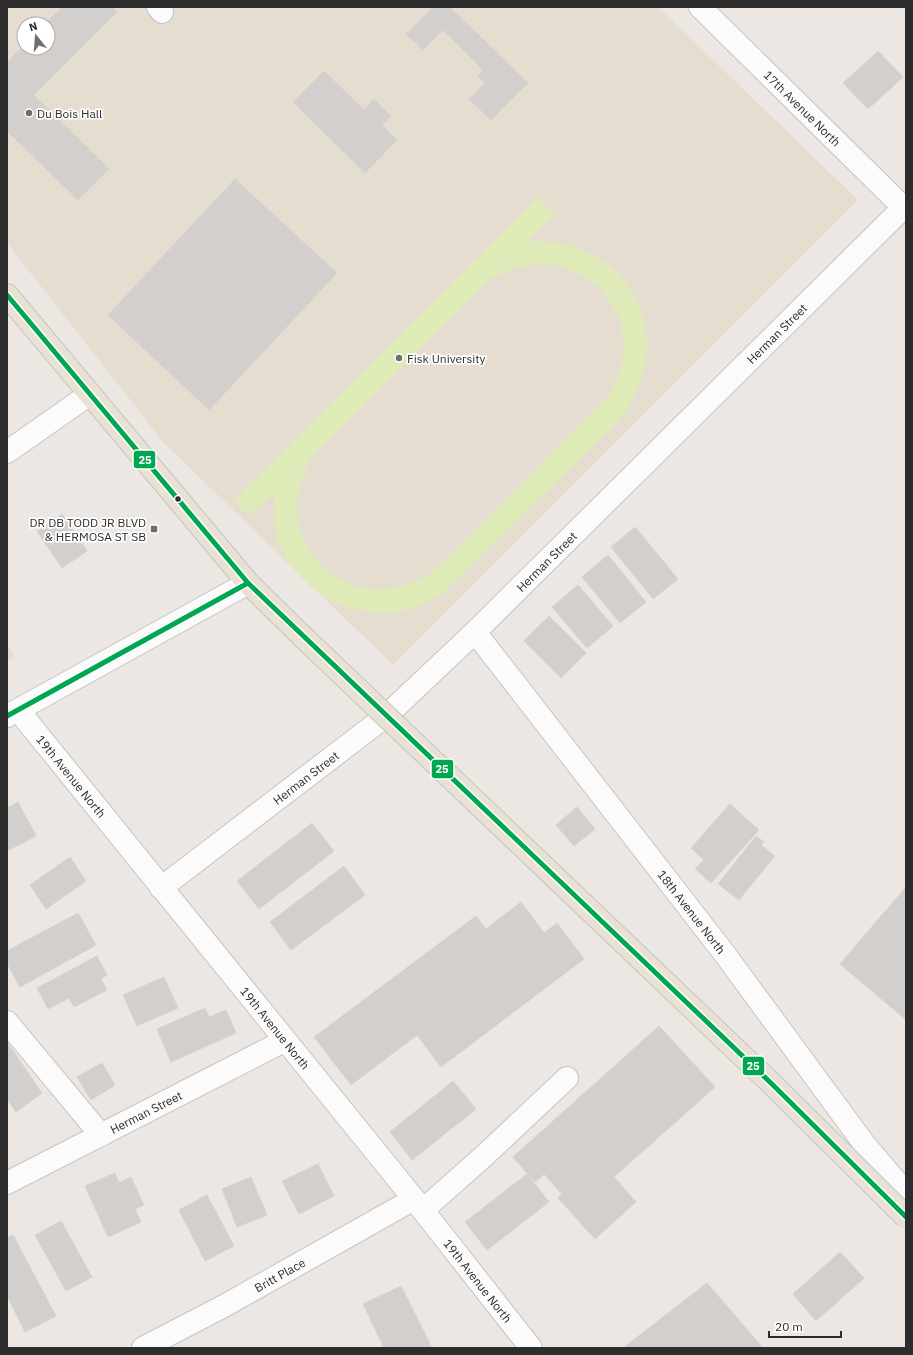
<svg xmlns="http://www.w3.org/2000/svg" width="913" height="1355" viewBox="0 0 913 1355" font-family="'IBM Plex Sans',sans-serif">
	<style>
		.education { fill: #e6ddd1; fill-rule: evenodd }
		.pitch { fill: #deebb8; fill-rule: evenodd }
		.building { fill: #d2cfcc; stroke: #d7d3ce }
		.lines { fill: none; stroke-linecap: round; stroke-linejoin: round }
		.minor-casing { stroke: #c5c4c3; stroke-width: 24 }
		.major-casing { stroke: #c6c4c3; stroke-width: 24 }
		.minor { stroke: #fcfbfb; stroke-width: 22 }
		.major { stroke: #e8e1d4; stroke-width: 22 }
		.major-bridge-casing { stroke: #c6c4c3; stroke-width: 24; stroke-linecap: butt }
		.major-bridge { stroke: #e8e1d4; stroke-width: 22 }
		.bus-1-casing { stroke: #fff; stroke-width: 8 }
		.bus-1 { stroke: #00a651; stroke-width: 5 }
		.poi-dot { fill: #706e6c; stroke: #fff; stroke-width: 1.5 }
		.bus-dot { fill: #2d2d2d; stroke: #fff; stroke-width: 1.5 }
		.labels { text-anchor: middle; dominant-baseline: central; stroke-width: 3.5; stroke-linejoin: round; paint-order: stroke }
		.street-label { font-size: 12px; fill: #2d2d2d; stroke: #fff }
		.poi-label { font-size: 12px; fill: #2d2d2d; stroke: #fff; text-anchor: start }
		.line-badge { stroke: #fff; stroke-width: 1.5 }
		.badge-label { font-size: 11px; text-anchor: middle; font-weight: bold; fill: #fff }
	</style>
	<rect width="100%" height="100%" fill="#ece7e2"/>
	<g class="education">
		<path d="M 7,7 L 658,7 L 858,200 L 393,665 L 164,443 L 7,243 ZM 24,24 L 48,24 L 48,48 L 24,48 Z"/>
		<path d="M 7,643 L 15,657 L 7,662 Z"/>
	</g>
	<path class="pitch" d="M 538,198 L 554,214 L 528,241 C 633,237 684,343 616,424 L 444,592 C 435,598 425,604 414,608 C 359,625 296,594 278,539 C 274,524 274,508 274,493 L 250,516 L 234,500 ZM 540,263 C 611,269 646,336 608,397 L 441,565 C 360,633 257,545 313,455 L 490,279 L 514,268 Z"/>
	<g class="building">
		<path d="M 62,7 L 112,7 L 117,12 L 34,95 L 109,169 L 78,200 L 7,131 L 7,62 L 24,45 L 24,48 L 48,48 L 48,24 L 45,24 Z"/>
		<path d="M 433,7 L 450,7 L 528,83 L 491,120 L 469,99 L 485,83 L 478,76 L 483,70 L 443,30 L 423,50 L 406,34 Z"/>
		<path d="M 878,51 L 903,77 L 868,109 L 843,83 Z"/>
		<path d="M 324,71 L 364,110 L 374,99 L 391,116 L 382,125 L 397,140 L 365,173 L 293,102 Z"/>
		<path d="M 235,179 L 337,273 L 209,410 L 108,315 Z"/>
		<path d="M 62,514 L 87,551 L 62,568 L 37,531 Z"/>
		<path d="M 635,527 L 678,579 L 653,599 L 611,547 Z"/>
		<path d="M 608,555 L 646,602 L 620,623 L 582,577 Z"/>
		<path d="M 578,585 L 613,626 L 587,648 L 552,607 Z"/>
		<path d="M 549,616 L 586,653 L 561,678 L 524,641 Z"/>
		<path d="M 18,802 L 36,836 L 7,851 L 7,808 Z"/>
		<path d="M 730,804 L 759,830 L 711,883 L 695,869 L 704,860 L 691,848 Z"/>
		<path d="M 577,807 L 595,829 L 574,846 L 556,825 Z"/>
		<path d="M 312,823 L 334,851 L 259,909 L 237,881 Z"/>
		<path d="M 756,836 L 764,842 L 761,845 L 775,856 L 739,900 L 718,884 Z"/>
		<path d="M 70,857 L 86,881 L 46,909 L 30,885 Z"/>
		<path d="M 344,866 L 365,895 L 291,950 L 270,922 Z"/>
		<path d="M 906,887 L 906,1020 L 840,964 Z"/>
		<path d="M 521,902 L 544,933 L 557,923 L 584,959 L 441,1067 L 417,1035 L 351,1085 L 314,1037 L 476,916 L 486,929 Z"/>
		<path d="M 78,913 L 96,945 L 20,987 L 7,963 L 7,951 Z"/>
		<path d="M 97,956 L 107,975 L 101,979 L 107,990 L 74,1007 L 69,998 L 48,1009 L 37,988 Z"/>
		<path d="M 164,977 L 178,1008 L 137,1026 L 123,995 Z"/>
		<path d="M 205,1008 L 209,1017 L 226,1010 L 236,1033 L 171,1062 L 157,1029 Z"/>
		<path d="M 659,1026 L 715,1087 L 614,1177 L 636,1202 L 595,1239 L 558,1198 L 562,1194 L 544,1174 L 535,1182 L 513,1157 Z"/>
		<path d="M 7,1042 L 42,1093 L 16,1112 L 7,1099 Z"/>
		<path d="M 102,1063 L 115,1085 L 91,1100 L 77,1077 Z"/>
		<path d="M 453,1081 L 476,1109 L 412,1160 L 390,1132 Z"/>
		<path d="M 318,1164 L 334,1196 L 299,1214 L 282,1181 Z"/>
		<path d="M 115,1173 L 119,1183 L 131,1177 L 144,1205 L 135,1209 L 141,1222 L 108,1237 L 85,1186 Z"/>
		<path d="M 527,1174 L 549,1202 L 487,1250 L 465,1222 Z"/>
		<path d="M 251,1177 L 267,1215 L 237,1227 L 222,1189 Z"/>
		<path d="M 207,1195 L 234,1246 L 205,1261 L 179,1210 Z"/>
		<path d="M 61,1221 L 92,1277 L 66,1291 L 35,1235 Z"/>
		<path d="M 13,1235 L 56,1316 L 25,1332 L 7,1296 L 7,1238 Z"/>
		<path d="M 840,1252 L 864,1278 L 816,1321 L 793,1294 Z"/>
		<path d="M 707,1283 L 763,1348 L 623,1348 Z"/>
		<path d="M 401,1286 L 432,1348 L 384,1348 L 363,1304 Z"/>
	</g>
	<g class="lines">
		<g class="minor-casing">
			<g id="minor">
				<path d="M 158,7 L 162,12"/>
				<path id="s1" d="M 700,7 L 906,210"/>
				<path d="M 7,452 L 90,394"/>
				<path id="s2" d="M 475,632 L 724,953 L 865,1145 L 906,1193"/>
				<path id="s3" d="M 18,710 L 414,1199 L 531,1348"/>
				<path d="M 7,716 L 248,583"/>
				<path id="s4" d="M 161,888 L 386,716 L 475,632 L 906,205"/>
				<path d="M 7,1022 L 101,1135"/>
				<path id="s5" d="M 7,1183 L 284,1041"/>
				<path d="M 423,1210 L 484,1156 L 567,1078"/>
				<path id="s6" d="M 143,1348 L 224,1306 L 414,1199"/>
			</g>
		</g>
		<g class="major-casing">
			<path id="major" d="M 7,295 L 248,583 L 302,636"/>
		</g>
		<use href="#minor" class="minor"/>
		<use href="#major" class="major"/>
		<g class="major-bridge-casing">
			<path id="major-bridge" d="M 302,636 L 774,1086 L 906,1217"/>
		</g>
		<use href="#major-bridge" class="major-bridge"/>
		<g class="bus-1-casing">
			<g id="bus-1">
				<path d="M 7,295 L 248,583 L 774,1086 L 906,1217"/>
				<path d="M 7,716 L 248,583"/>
			</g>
		</g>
		<use href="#bus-1" class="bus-1"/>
	</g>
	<g class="poi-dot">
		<circle cx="29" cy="113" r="4"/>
		<circle cx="399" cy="358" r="4"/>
		<rect x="150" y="525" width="8" height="8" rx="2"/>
	</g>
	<circle class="bus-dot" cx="178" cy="499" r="3.5"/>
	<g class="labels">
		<g class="street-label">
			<text stroke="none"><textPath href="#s1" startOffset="144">17th Avenue North</textPath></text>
			<text stroke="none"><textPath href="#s4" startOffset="830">Herman Street</textPath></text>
			<text stroke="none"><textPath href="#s4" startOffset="506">Herman Street</textPath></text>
			<text stroke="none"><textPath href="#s3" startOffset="85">19th Avenue North</textPath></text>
			<text stroke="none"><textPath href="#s4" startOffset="182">Herman Street</textPath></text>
			<text stroke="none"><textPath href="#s2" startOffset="354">18th Avenue North</textPath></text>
			<text stroke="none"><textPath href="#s3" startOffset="409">19th Avenue North</textPath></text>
			<text stroke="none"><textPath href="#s5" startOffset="156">Herman Street</textPath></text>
			<text stroke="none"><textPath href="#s6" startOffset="155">Britt Place</textPath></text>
			<text stroke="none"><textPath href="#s3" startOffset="733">19th Avenue North</textPath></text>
		</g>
		<g class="poi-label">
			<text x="37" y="113">Du Bois Hall</text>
			<text x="407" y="358">Fisk University</text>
			<text x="146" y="522" text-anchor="end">DR DB TODD JR BLVD<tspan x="146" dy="14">&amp; HERMOSA ST SB</tspan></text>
		</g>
	</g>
	<g class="line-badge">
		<rect x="133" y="450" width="23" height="19" rx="4" fill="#00a651"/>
		<rect x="431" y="759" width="23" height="20" rx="4" fill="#00a651"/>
		<rect x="742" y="1056" width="23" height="20" rx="4" fill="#00a651"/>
	</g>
	<g class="badge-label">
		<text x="145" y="464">25</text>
		<text x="442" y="773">25</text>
		<text x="753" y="1070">25</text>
	</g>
	<rect width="913" height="1355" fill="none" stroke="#2d2d2d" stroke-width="16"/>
	<g transform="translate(36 36) rotate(343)"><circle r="19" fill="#ffffff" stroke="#ababab"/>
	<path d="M0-3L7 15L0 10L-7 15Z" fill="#706e6c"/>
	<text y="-6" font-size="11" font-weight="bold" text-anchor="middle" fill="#2d2d2d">N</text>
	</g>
	<path d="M769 1331v6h72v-6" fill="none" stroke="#2d2d2d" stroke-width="2"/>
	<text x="775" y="1331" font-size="12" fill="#2d2d2d" stroke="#ffffff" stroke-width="3" paint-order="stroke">20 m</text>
</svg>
